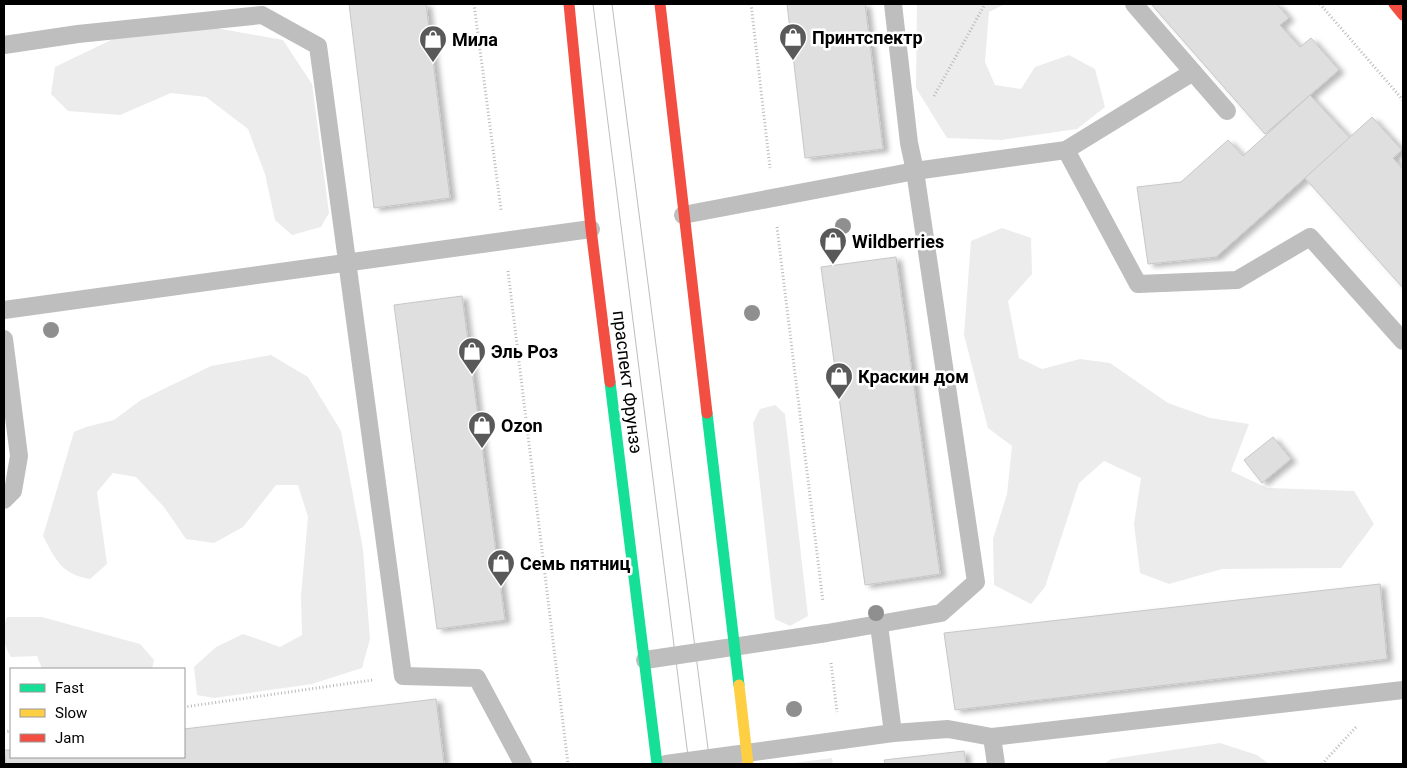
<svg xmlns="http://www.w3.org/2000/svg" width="1407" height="768" viewBox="0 0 1407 768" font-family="Roboto,sans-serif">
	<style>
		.green { fill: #ececec }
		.building { fill: #dfdfdf; stroke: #c7c7c7; filter: url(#shadow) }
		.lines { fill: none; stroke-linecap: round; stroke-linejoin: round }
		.path { stroke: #b9b9b9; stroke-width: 3; stroke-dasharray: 1 2.5; stroke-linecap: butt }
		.lane { stroke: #bebebe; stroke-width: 18 }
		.fast { stroke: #16e098; stroke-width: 11 }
		.slow { stroke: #ffcf43; stroke-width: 11 }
		.jam { stroke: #f24e42; stroke-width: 11 }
		.tram { stroke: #bebebe; stroke-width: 1 }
		.tree { fill: #8f8f8f }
		.labels { text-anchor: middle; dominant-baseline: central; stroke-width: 5; stroke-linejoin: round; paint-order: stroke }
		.poi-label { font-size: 18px; font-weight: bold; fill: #000; stroke: #fff; text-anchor: start }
		.street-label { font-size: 18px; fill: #000; stroke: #fff }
	</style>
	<defs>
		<filter id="shadow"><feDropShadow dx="5.5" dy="3" stdDeviation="2.5" flood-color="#0004"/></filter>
	</defs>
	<rect width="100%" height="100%" fill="#fff"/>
	<g class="green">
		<path d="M 917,4 L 1005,4 L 989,12 L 985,62 L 995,85 L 1021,89 L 1035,67 L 1069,55 L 1095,69 L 1105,107 L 1077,129 L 1001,140 L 947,138 L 916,88 Z"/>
		<path d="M 216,28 L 283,40 L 312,84 L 329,213 L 321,227 L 292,235 L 275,220 L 265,174 L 248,129 L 206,97 L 171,93 L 120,115 L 68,111 L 51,94 L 55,67 L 113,39 Z"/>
		<path d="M 1002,228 L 1031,238 L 1032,274 L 1008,301 L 1019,358 L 1042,369 L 1080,359 L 1110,363 L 1168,403 L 1210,418 L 1249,424 L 1231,471 L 1267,488 L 1354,491 L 1374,524 L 1341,568 L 1222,569 L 1169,584 L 1140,573 L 1134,524 L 1141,478 L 1104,461 L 1079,483 L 1045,587 L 1031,604 L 994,585 L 993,539 L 1007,494 L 1012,446 L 988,428 L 964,335 L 971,241 Z"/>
		<path d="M 271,355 L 308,377 L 341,431 L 363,549 L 370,639 L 362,668 L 312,684 L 214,698 L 197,695 L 194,667 L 216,647 L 243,634 L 280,647 L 302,635 L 301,596 L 308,517 L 298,485 L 276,485 L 243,527 L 214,543 L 186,539 L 164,507 L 136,477 L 113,473 L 97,492 L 107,564 L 90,579 C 61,574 56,560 43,536 L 74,432 L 86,427 L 114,420 L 141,400 L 211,366 Z"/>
		<path d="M 775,405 L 785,414 L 808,616 L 790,626 L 775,619 L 753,423 L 760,409 Z"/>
		<path d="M 7,617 L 42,617 L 140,644 L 154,660 L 152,669 L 42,669 L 37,656 L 11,657 C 3,644 1,631 7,617 Z"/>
		<path d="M 1220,743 L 1257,755 L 1269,764 L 1104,764 L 1111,759 Z"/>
		<path d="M 832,758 L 833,764 L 786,764 Z"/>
	</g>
	<g class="building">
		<path d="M 349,4 L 426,4 L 450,198 L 374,208 Z"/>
		<path d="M 787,4 L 865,4 L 883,149 L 805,158 Z"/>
		<path d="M 1151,4 L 1277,4 L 1289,18 L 1280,25 L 1300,47 L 1311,38 L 1339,70 L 1265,134 Z"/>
		<path d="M 1310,95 L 1350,138 L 1216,257 L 1148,264 L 1137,187 L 1181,182 L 1228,140 L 1243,156 Z"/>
		<path d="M 1372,117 L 1402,150 L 1393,158 L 1403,169 L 1403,288 L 1305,178 Z"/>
		<path d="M 896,257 L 940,574 L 865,585 L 821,267 Z"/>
		<path d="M 462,296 L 505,620 L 437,629 L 394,305 Z"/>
		<path d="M 1273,437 L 1291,459 L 1262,483 L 1244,460 Z"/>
		<path d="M 1380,584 L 1387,659 L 955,710 L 944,633 Z"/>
		<path d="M 436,699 L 444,764 L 6,764 L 4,750 L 11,750 L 11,757 L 184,757 L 184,729 Z"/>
		<path d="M 964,751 L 966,764 L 885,764 L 884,760 Z"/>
	</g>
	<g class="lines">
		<g class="path">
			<path d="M 474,4 L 501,210"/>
			<path d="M 751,4 L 770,168"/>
			<path d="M 1320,4 L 1403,100"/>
			<path d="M 934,96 L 985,4"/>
			<path d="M 777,227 L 823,602"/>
			<path d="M 508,271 L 568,764"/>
			<path d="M 831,663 L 837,712"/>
			<path d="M 184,707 L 373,680"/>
			<path d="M 4,732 L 11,731"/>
			<path d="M 1322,764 L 1357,726"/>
		</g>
		<g class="lane">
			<path d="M 4,45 L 78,34 L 262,15 L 318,46 L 403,676 L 477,678 L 523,764"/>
			<path d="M 1193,72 L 1227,111"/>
			<path d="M 1066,150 L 1138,284 L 1237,280 L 1310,237 L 1403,341"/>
			<path d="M 683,215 L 915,171 L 1066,150 L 1193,72 L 1134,4"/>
			<path d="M 4,310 L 591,229"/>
			<path d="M 4,339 L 19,456 L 13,491 L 4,500"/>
			<path d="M 879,625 L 893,733"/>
			<path d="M 645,660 L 827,633 L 941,613 L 976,582 L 915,171 L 909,143 L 893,4"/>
			<path d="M 992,737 L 996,764"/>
			<path d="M 666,764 L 893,733 L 948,729 L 992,737 L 1403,690"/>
		</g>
		<g class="fast">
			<path d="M 610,382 L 657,764"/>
			<path d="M 707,413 L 739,685"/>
		</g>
		<path class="slow" d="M 739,685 L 748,764"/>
		<g class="jam">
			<path d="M 569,4 L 591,229 L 610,382"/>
			<path d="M 660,4 L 707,413"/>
			<path d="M 1394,4 L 1403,15"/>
		</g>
		<g class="tram">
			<path d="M 593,4 L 689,764"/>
			<path d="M 612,4 L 710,764"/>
		</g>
	</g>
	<g class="tree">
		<circle cx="843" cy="226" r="8"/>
		<circle cx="752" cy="313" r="8"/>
		<circle cx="51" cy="330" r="8"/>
		<circle cx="876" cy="613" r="8"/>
		<circle cx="794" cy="709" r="8"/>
	</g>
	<defs>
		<g id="shop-pin" transform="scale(1.4375)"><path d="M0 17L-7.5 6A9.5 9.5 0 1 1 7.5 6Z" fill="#595959" stroke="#fff"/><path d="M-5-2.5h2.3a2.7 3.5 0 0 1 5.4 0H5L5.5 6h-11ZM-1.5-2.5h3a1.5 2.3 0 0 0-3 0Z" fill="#fff"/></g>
	</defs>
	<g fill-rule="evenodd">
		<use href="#shop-pin" x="793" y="37"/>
		<use href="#shop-pin" x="433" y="39"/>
		<use href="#shop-pin" x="833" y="241"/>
		<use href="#shop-pin" x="472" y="351"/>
		<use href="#shop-pin" x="839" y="376"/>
		<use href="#shop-pin" x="482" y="425"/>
		<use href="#shop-pin" x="501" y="563"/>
	</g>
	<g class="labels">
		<g class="poi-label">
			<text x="812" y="37">Принтспектр</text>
			<text x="452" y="39">Мила</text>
			<text x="852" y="241">Wildberries</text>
			<text x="491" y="351">Эль Роз</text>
			<text x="858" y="376">Краскин дом</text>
			<text x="501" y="425">Ozon</text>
			<text x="520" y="563">Семь пятниц</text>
		</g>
		<g class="street-label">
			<text transform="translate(628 382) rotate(83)">праспект Фрунзэ</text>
		</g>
	</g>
	<rect width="1407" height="768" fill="none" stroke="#000000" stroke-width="10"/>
	<rect x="10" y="668" width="175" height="90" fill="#ffffff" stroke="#999999"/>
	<rect x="20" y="684" width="25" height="8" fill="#16e098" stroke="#999999"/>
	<text x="55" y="693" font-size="15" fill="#000000">Fast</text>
	<rect x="20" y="709" width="25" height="8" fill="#ffcf43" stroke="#999999"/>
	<text x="55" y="718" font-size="15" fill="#000000">Slow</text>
	<rect x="20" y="734" width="25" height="8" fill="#f24e42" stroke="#999999"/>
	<text x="55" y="743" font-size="15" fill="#000000">Jam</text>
</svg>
